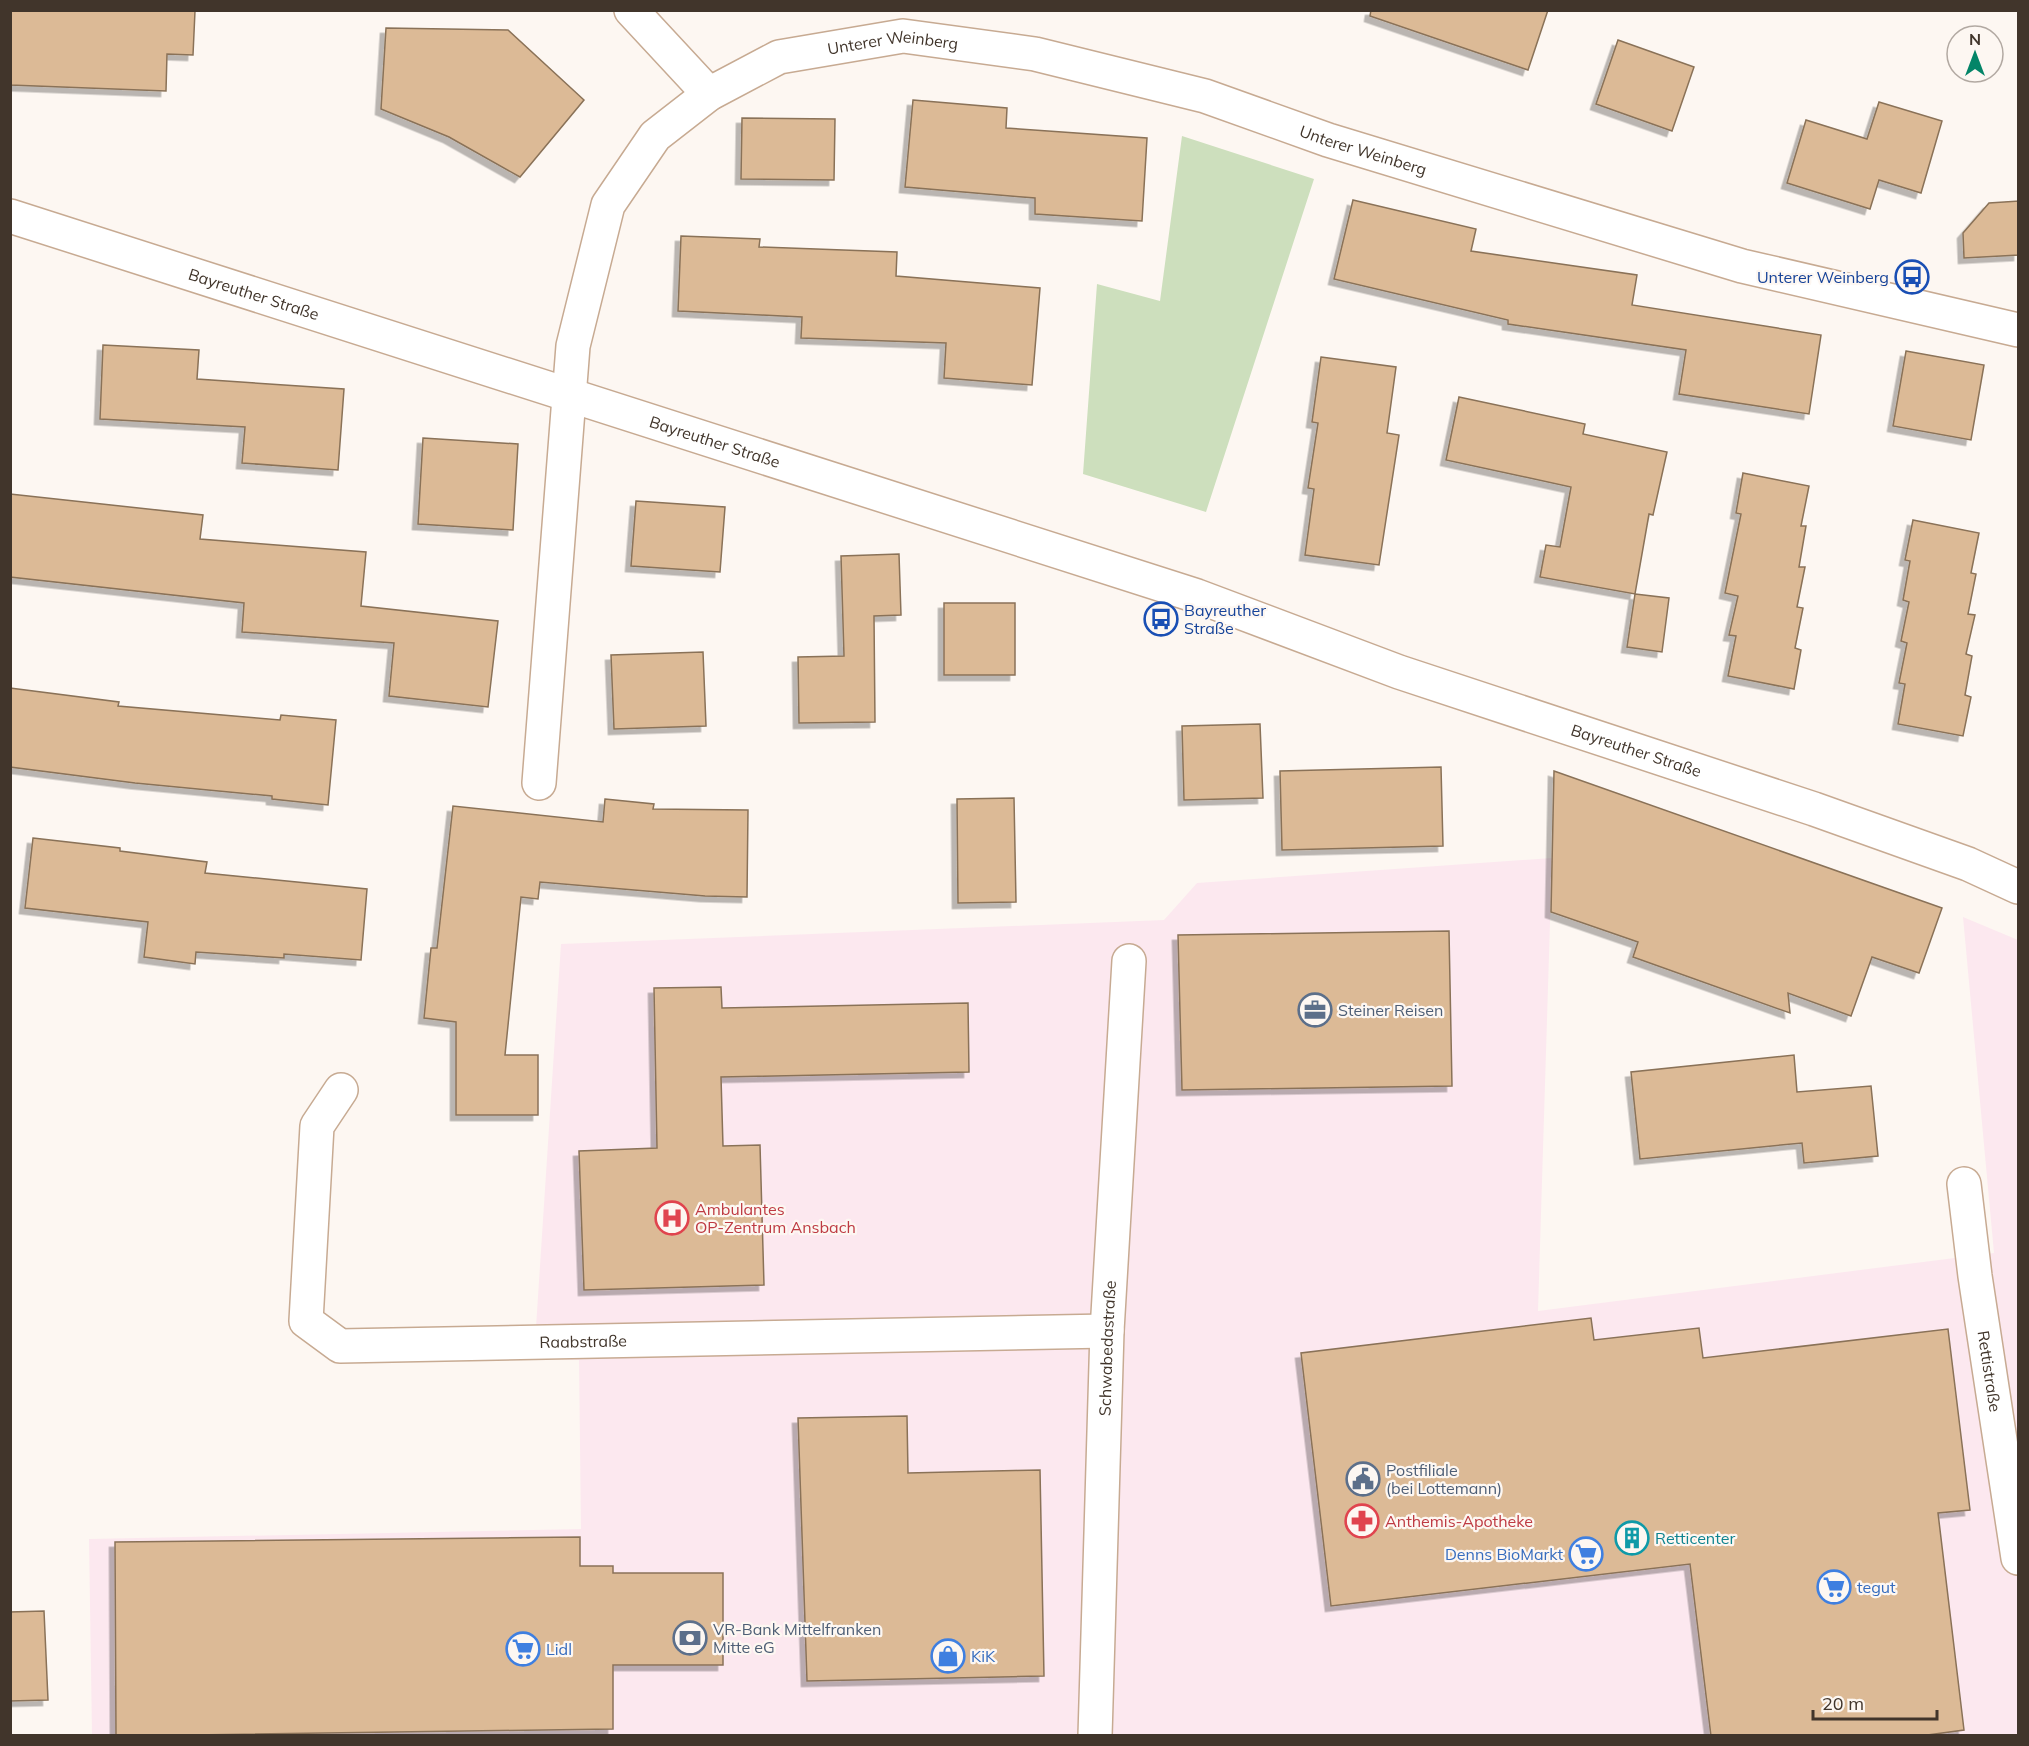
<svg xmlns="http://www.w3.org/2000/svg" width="2029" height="1746" viewBox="0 0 2029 1746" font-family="Mulish,sans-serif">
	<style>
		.commercial { fill: #fce8ef }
		.green { fill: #cddfbd }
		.building { fill: #dcba96; stroke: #8a7258; stroke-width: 1.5; filter: url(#shadow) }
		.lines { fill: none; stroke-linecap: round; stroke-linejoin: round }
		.minor-casing { stroke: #c7aa92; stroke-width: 36 }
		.minor { stroke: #fff; stroke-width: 33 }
		.labels { text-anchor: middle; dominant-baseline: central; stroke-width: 4.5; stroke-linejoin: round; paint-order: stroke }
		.street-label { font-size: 16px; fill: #41352b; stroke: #fdf7f2 }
		.transit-label { font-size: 16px; fill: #164399; stroke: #fdf7f2; text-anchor: end }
		.service-label { font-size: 16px; fill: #4e5e75; stroke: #fdf7f2; text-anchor: start }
		.health-label { font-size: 16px; fill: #be3a42; stroke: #fdf7f2; text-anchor: start }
		.culture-label { font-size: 16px; fill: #0d838f; stroke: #fdf7f2; text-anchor: start }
		.shop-label { font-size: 16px; fill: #366cbe; stroke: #fdf7f2; text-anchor: start }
	</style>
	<defs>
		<filter id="shadow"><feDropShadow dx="-5.5" dy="5.5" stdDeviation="0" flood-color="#0004"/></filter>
	</defs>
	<rect width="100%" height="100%" fill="#fdf7f2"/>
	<path class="commercial" d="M 1552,858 L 1538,1311 L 1994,1253 L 1963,917 L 2018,940 L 2018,1735 L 92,1735 L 89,1539 L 581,1529 L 579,1360 L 534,1358 L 561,944 L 1164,920 L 1197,883 Z"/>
	<path class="green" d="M 1182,136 L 1314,179 L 1206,512 L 1083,474 L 1097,284 L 1160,301 Z"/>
	<g class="building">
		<path d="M 10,10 L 195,11 L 193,55 L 167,54 L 166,91 L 10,85 Z"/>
		<path d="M 1371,10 L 1548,10 L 1528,70 L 1370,16 Z"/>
		<path d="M 386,28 L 508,30 L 584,100 L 520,177 L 449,137 L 381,109 Z"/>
		<path d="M 1618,40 L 1694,67 L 1672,131 L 1596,104 Z"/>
		<path d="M 913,100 L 1007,108 L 1006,128 L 1147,138 L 1142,221 L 1035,214 L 1035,198 L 905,187 Z"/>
		<path d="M 1879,102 L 1942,121 L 1921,193 L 1879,180 L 1870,209 L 1787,183 L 1806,120 L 1867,139 Z"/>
		<path d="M 742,118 L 835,119 L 834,180 L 741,179 Z"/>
		<path d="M 1353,200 L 1476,229 L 1471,251 L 1637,275 L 1632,305 L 1821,335 L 1809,414 L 1679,394 L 1686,350 L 1508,324 L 1508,320 L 1334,279 Z"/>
		<path d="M 2019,201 L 2019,255 L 1964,258 L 1963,233 L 1989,203 Z"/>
		<path d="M 681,236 L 760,239 L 759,247 L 897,252 L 896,276 L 1040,288 L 1032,385 L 944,378 L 946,343 L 801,338 L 802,317 L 678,311 Z"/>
		<path d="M 103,345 L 199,350 L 197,379 L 344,389 L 338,470 L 242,463 L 245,427 L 100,419 Z"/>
		<path d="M 1906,351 L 1984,365 L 1971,440 L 1893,426 Z"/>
		<path d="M 1321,357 L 1396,367 L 1387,433 L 1399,435 L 1379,565 L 1305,555 L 1314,489 L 1308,488 L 1318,423 L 1312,422 Z"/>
		<path d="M 1459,397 L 1585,424 L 1583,434 L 1667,452 L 1653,515 L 1649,514 L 1635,594 L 1540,577 L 1546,545 L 1560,547 L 1571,487 L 1446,460 Z"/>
		<path d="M 423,438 L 518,444 L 513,530 L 418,524 Z"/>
		<path d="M 1743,473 L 1809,486 L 1801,526 L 1806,526 L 1799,567 L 1805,567 L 1797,607 L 1803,608 L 1795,648 L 1801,650 L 1794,689 L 1728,676 L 1736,636 L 1729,635 L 1738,596 L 1725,593 L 1741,514 L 1736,513 Z"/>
		<path d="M 10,494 L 203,515 L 200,539 L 366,552 L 361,606 L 498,621 L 488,707 L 389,696 L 394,643 L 242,632 L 244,603 L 10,577 Z"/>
		<path d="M 636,501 L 725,507 L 720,572 L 631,566 Z"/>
		<path d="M 1913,520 L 1979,533 L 1971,573 L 1976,574 L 1968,614 L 1975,615 L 1966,654 L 1972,656 L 1965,695 L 1971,697 L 1963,736 L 1898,724 L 1905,684 L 1899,683 L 1907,643 L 1901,641 L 1909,602 L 1903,600 L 1910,561 L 1905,560 Z"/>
		<path d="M 899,554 L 901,615 L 874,616 L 875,722 L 799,723 L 798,657 L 844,656 L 841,556 Z"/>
		<path d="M 1635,594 L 1669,598 L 1662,652 L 1627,647 Z"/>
		<rect x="944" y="603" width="71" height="72"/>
		<path d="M 703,652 L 706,726 L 614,729 L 611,655 Z"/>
		<path d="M 10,688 L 119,702 L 118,706 L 280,720 L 281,715 L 336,720 L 328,805 L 272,799 L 272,796 L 135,783 L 10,767 Z"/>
		<path d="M 1260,724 L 1263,798 L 1184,800 L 1182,726 Z"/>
		<path d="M 1441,767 L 1443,846 L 1282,850 L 1280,771 Z"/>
		<path d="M 1554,771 L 1942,908 L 1919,973 L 1872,957 L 1851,1016 L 1788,993 L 1790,1013 L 1633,957 L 1638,942 L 1551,912 Z"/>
		<path d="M 1014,798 L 1016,902 L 958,903 L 957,799 Z"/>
		<path d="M 605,799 L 654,804 L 653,809 L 748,810 L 747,897 L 705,896 L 540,882 L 538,899 L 521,897 L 505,1055 L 538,1055 L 538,1115 L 456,1115 L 456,1022 L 424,1018 L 431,948 L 437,948 L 453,806 L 603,822 Z"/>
		<path d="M 33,838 L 120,848 L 120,851 L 207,862 L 205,873 L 367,889 L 361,960 L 284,954 L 284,958 L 196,952 L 195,964 L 144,957 L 148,922 L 25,908 Z"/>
		<path d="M 1449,931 L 1452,1086 L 1182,1090 L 1178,935 Z"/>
		<path d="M 721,987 L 722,1008 L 968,1003 L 969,1072 L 721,1077 L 723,1146 L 760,1145 L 764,1285 L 584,1290 L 579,1151 L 657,1148 L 654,988 Z"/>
		<path d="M 1794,1055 L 1797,1092 L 1871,1086 L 1878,1156 L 1804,1163 L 1802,1143 L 1640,1159 L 1631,1072 Z"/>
		<path d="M 1591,1318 L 1594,1340 L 1699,1328 L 1703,1358 L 1948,1329 L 1970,1510 L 1938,1513 L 1964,1730 L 1920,1736 L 1711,1736 L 1690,1564 L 1331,1606 L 1301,1353 Z"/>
		<path d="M 907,1416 L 908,1473 L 1040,1470 L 1044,1676 L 807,1681 L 798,1418 Z"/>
		<path d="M 580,1537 L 580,1566 L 613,1566 L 613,1573 L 723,1573 L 723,1665 L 613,1665 L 613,1729 L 116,1736 L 115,1542 Z"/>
		<path d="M 44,1611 L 48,1700 L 10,1701 L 10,1612 Z"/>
	</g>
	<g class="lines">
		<g class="minor-casing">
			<g id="minor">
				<path d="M 631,10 L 709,94"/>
				<path id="s1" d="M 10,216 L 1197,596 L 1399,672 L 1814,809 L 1968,864 L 2018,887"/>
				<path id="s2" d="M 539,783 L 573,346 L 608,205 L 655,136 L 709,94 L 779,57 L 903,36 L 1035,54 L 1205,96 L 1328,140 L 1742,266 L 2018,330"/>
				<path id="s3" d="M 341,1090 L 317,1126 L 306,1321 L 340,1346 L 1107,1331"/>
				<path id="s4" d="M 1964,1184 L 1975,1276 L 2018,1558"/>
				<path id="s5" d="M 1095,1736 L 1107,1331 L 1129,961"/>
			</g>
		</g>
		<use href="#minor" class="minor"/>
	</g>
	<defs>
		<g id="bus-ring" transform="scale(1.725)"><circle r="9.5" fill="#fdf7f2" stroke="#1a4fb4" stroke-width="1.5"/><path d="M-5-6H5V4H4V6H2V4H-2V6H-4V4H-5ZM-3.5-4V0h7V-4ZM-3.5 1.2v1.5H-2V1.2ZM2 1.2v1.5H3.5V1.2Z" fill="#1a4fb4"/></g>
		<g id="office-ring" transform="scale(1.725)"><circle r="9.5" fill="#fdf7f2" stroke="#5c6f8a" stroke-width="1.5"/><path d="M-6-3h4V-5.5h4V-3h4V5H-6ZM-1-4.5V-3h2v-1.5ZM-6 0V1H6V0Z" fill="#5c6f8a"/></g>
		<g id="hospital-ring" transform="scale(1.725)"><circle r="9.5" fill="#fdf7f2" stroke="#e0444e" stroke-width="1.5"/><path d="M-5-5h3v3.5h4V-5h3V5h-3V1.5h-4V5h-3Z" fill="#e0444e"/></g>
		<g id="civic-ring" transform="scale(1.725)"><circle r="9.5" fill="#fdf7f2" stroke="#5c6f8a" stroke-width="1.5"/><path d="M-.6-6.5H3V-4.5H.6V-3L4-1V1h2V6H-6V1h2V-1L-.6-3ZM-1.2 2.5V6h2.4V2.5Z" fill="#5c6f8a"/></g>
		<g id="pharmacy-ring" transform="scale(1.725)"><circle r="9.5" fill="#fdf7f2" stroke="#e0444e" stroke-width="1.5"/><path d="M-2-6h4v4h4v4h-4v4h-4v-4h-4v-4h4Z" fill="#e0444e"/></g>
		<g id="building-ring" transform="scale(1.725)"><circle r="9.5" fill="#fdf7f2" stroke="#0f9aa8" stroke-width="1.5"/><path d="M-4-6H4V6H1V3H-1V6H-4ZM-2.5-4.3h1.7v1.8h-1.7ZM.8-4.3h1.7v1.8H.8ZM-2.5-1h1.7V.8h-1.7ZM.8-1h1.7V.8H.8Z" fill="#0f9aa8"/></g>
		<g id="supermarket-ring" transform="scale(1.725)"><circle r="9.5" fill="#fdf7f2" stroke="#3f7fe0" stroke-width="1.5"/><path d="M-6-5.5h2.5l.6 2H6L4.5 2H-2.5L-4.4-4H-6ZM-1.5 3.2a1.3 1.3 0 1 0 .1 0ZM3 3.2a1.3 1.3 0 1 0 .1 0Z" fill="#3f7fe0"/></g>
		<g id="bank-ring" transform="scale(1.725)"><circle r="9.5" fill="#fdf7f2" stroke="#5c6f8a" stroke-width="1.5"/><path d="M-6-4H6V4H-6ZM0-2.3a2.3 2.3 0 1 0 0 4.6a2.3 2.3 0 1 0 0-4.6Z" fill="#5c6f8a"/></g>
		<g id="shop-ring" transform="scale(1.725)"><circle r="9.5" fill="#fdf7f2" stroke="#3f7fe0" stroke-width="1.5"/><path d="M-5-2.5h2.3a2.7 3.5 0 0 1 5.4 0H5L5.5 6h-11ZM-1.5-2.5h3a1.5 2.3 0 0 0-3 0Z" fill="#3f7fe0"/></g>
	</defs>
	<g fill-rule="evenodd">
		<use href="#bus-ring" x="1912" y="277"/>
		<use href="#bus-ring" x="1161" y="619"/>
		<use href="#office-ring" x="1315" y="1010"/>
		<use href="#hospital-ring" x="672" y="1218"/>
		<use href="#civic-ring" x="1363" y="1479"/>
		<use href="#pharmacy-ring" x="1362" y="1521"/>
		<use href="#building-ring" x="1632" y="1538"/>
		<use href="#supermarket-ring" x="1586" y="1554"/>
		<use href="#supermarket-ring" x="1834" y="1587"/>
		<use href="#bank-ring" x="690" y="1638"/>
		<use href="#supermarket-ring" x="523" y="1649"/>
		<use href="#shop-ring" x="948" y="1656"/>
	</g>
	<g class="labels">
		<g class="street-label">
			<text stroke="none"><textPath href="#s2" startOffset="930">Unterer Weinberg</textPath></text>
			<text stroke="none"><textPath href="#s2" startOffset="1416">Unterer Weinberg</textPath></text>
			<text stroke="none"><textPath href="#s1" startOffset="256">Bayreuther Straße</textPath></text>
			<text stroke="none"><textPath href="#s1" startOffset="740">Bayreuther Straße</textPath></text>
			<text stroke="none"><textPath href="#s1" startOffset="1712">Bayreuther Straße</textPath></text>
			<text stroke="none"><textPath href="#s3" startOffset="524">Raabstraße</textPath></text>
			<text stroke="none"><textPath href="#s5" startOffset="388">Schwabedastraße</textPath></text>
			<text stroke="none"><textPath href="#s4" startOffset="189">Rettistraße</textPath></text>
		</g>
		<g class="transit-label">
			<text x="1889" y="277">Unterer Weinberg</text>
			<text x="1184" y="610" text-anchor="start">Bayreuther<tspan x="1184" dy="18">Straße</tspan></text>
		</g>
		<g class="service-label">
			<text x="1338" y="1010">Steiner Reisen</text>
			<text x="1386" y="1470">Postfiliale<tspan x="1386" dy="18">(bei Lottemann)</tspan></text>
			<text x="713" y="1629">VR-Bank Mittelfranken<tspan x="713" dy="18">Mitte eG</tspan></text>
		</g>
		<g class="health-label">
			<text x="695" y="1209">Ambulantes<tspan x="695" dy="18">OP-Zentrum Ansbach</tspan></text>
			<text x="1385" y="1521">Anthemis-Apotheke</text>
		</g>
		<g class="culture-label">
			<text x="1655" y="1538">Retticenter</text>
		</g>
		<g class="shop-label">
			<text x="1563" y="1554" text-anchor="end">Denns BioMarkt</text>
			<text x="1857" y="1587">tegut</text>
			<text x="546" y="1649">Lidl</text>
			<text x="971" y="1656">KiK</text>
		</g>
	</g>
	<rect width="2029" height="1746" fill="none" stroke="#41352b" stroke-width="24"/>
	<g transform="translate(1975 54)"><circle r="28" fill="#fdf7f2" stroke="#b2a9a2" stroke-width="1.5"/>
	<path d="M0-4.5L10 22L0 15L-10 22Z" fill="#048568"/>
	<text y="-9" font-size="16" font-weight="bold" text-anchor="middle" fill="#41352b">N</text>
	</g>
	<path d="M1813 1710v9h124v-9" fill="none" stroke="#41352b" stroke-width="3"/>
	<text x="1822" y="1710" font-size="18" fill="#41352b" stroke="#fdf7f2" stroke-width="4.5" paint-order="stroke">20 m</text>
</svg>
